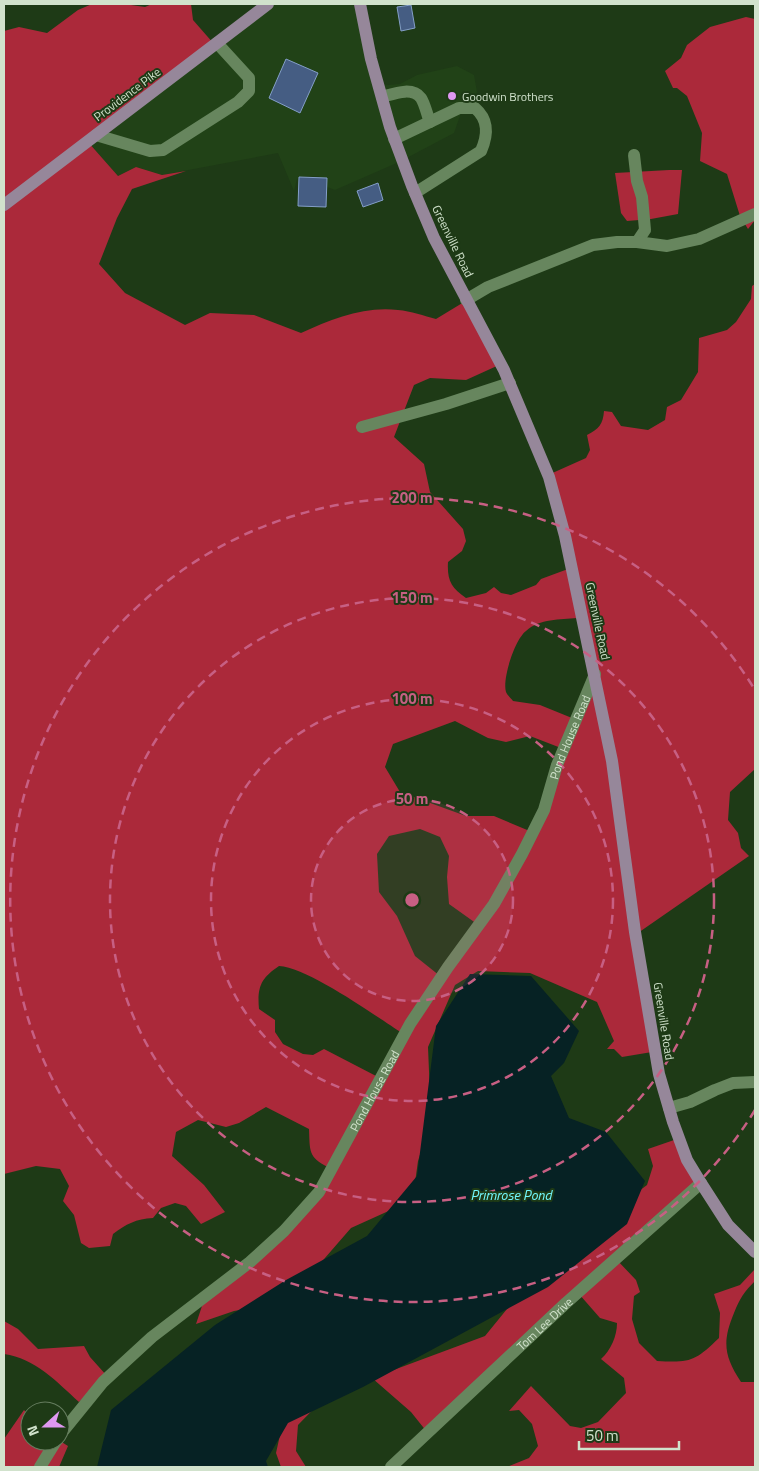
<svg xmlns="http://www.w3.org/2000/svg" width="759" height="1471" viewBox="0 0 759 1471" font-family="'Titillium Web',sans-serif">
	<style>
		.built { fill: #214217 }
		.forest { fill: #ab293a; fill-rule: evenodd }
		.water { fill: #062224 }
		.building { fill: #455d83; stroke: #849fc8 }
		.lines { fill: none; stroke-linecap: round; stroke-linejoin: round }
		.minor { stroke: #67865e; stroke-width: 12 }
		.major { stroke: #96879a; stroke-width: 12 }
		.ring { fill: none; stroke: #c75f83; stroke-width: 2.5; stroke-dasharray: 9 6 }
		.poi-dot { fill: #df98f1; stroke: #1e3a16; stroke-width: 2 }
		.labels { text-anchor: middle; dominant-baseline: central; stroke-width: 4; stroke-linejoin: round; paint-order: stroke }
		.street-label { font-size: 12px; fill: #d1e2cc; stroke: #1e3a16 }
		.poi-label { font-size: 12px; fill: #d1e2cc; stroke: #1e3a16; text-anchor: start }
		.water-label { font-size: 14px; font-style: italic; fill: #72f8fe; stroke: #1e3a16 }
		.centre { fill: #c75f83; stroke: #1e3a16; stroke-width: 2.5 }
		.ring-label { font-size: 15px; text-anchor: middle; font-weight: bold; fill: #c75f83; stroke: #1e3a16; stroke-width: 4; stroke-linejoin: round; paint-order: stroke }
	</style>
	<rect width="100%" height="100%" fill="#1e3a16"/>
	<path class="built" d="M 266,4 L 358,4 L 377,86 L 400,84 L 417,75 L 457,66 L 474,75 L 477,92 L 461,113 L 454,133 L 399,162 L 335,190 L 327,187 L 319,176 L 302,176 L 297,179 L 294,191 L 278,153 L 162,175 L 136,167 L 118,176 L 88,142 Z"/>
	<g class="forest">
		<path d="M 92,4 L 124,4 L 145,7 L 152,4 L 191,4 L 193,20 L 214,44 L 88,142 L 118,176 L 136,167 L 162,175 L 186,171 L 132,189 L 117,218 L 99,264 L 125,293 L 185,325 L 210,313 L 254,315 L 301,333 C 332,319 364,306 398,310 C 411,311 424,316 436,319 L 464,302 L 499,365 L 466,380 L 430,378 L 414,385 L 394,437 L 424,464 L 430,492 L 463,529 L 466,541 L 462,551 L 448,562 C 447,580 451,588 466,598 L 486,593 L 494,587 L 501,593 L 511,595 L 536,585 L 541,579 L 568,569 L 548,475 L 586,458 L 590,450 L 587,435 C 599,429 603,424 604,411 L 612,412 L 621,426 L 648,430 L 665,420 L 667,407 L 681,400 L 698,372 L 699,338 L 727,330 L 736,322 L 751,299 L 752,286 L 755,284 L 755,769 L 730,792 L 728,820 L 738,833 L 741,848 L 749,856 L 635,935 L 652,1052 L 622,1057 L 614,1049 L 607,1049 L 614,1041 L 597,1002 L 530,973 L 478,971 L 455,985 L 428,1047 L 431,1120 L 418,1161 L 413,1197 L 404,1204 L 351,1228 L 318,1266 L 268,1305 L 234,1311 L 196,1324 L 202,1306 L 318,1192 L 328,1167 C 308,1157 310,1151 309,1129 L 266,1107 L 239,1123 L 226,1127 L 198,1120 L 176,1132 L 172,1156 L 204,1185 L 225,1212 L 201,1224 L 186,1206 L 175,1203 L 161,1208 L 153,1218 C 136,1219 126,1224 113,1234 L 110,1246 L 89,1248 L 81,1243 L 74,1215 L 63,1201 L 69,1186 L 60,1169 L 36,1166 L 4,1174 L 4,31 L 19,27 L 47,33 L 78,10 ZM 577,618 L 593,681 L 572,718 L 540,705 L 513,701 C 511,698 507,695 506,692 C 502,679 515,639 526,631 C 540,618 560,620 577,618 ZM 455,721 L 488,738 L 506,742 L 530,736 L 561,748 L 532,832 L 494,816 L 466,816 L 400,792 L 385,767 L 393,744 ZM 420,829 L 440,837 L 449,856 L 447,877 L 449,904 L 477,924 L 440,976 L 415,956 L 397,916 L 379,892 L 377,854 L 389,836 ZM 279,966 C 309,968 374,1015 402,1033 L 378,1077 L 324,1049 L 313,1055 L 303,1054 L 283,1044 L 275,1032 L 275,1020 L 259,1009 C 257,987 261,978 279,966 Z"/>
		<path d="M 746,17 L 755,19 L 755,220 L 748,229 L 740,216 L 727,174 L 700,161 L 702,133 L 687,96 L 677,88 L 673,88 L 665,71 L 681,58 L 687,45 L 710,27 Z"/>
		<path d="M 669,170 L 682,170 L 678,214 L 651,219 L 627,221 L 621,213 L 615,173 Z"/>
		<path d="M 677,1139 L 698,1184 L 616,1259 L 636,1280 L 640,1292 L 634,1296 L 632,1319 L 639,1343 L 657,1361 C 691,1363 695,1361 719,1338 L 720,1313 L 714,1294 L 740,1285 L 755,1269 L 755,1281 C 744,1292 740,1298 734,1313 C 722,1342 724,1356 741,1382 L 755,1382 L 755,1467 L 507,1467 L 529,1458 L 538,1446 L 532,1424 L 519,1410 L 509,1411 L 531,1386 L 570,1426 L 581,1428 L 598,1422 L 626,1393 L 624,1378 L 601,1359 C 611,1350 617,1336 617,1323 L 600,1318 L 579,1294 L 427,1432 L 411,1412 L 372,1378 L 485,1336 L 507,1309 L 623,1203 L 647,1185 L 653,1166 L 648,1149 Z"/>
		<path d="M 4,1321 L 18,1329 L 38,1349 L 84,1346 L 90,1357 L 107,1376 L 79,1402 C 57,1382 35,1358 4,1354 Z"/>
		<path d="M 335,1387 L 298,1425 L 296,1451 L 306,1467 L 281,1467 L 276,1453 L 282,1426 Z"/>
		<path d="M 24,1410 L 30,1417 L 30,1441 L 60,1441 L 68,1446 L 59,1467 L 4,1467 L 4,1439 Z"/>
	</g>
	<path class="water" d="M 470,974 L 531,976 L 579,1031 L 564,1063 L 551,1076 L 569,1118 L 606,1132 L 645,1181 L 627,1224 L 548,1287 L 363,1387 L 288,1423 L 266,1461 L 268,1467 L 97,1467 L 111,1410 L 215,1325 L 286,1280 L 367,1236 L 417,1176 L 436,1026 Z"/>
	<g class="building">
		<path d="M 411,5 L 415,28 L 401,31 L 397,7 Z"/>
		<path d="M 286,59 L 318,73 L 300,113 L 269,98 Z"/>
		<path d="M 299,177 L 327,178 L 326,207 L 298,206 Z"/>
		<path d="M 378,183 L 383,200 L 363,207 L 357,191 Z"/>
	</g>
	<g class="lines">
		<g class="minor">
			<path d="M 382,97 C 393,94 412,86 421,98 C 425,104 427,115 430,122"/>
			<path d="M 96,135 L 150,151 L 163,150 L 238,102 L 249,91 L 249,78 L 217,43"/>
			<path d="M 394,139 L 459,108 L 475,108 C 489,120 488,135 481,151 L 415,193"/>
			<path d="M 634,155 L 637,181 L 642,197 L 645,230 L 637,242"/>
			<path d="M 466,300 L 488,287 L 593,245 L 617,242 L 637,242 L 667,246 L 699,239 L 755,214"/>
			<path d="M 362,427 L 446,404 L 510,383"/>
			<path d="M 669,1108 L 690,1102 L 715,1090 L 733,1083 L 755,1082"/>
			<path id="s1" d="M 60,1435 L 103,1382 L 152,1337 L 250,1262 L 284,1231 L 319,1192 L 410,1024 L 448,967 L 494,904 L 522,854 L 544,810 L 557,765 L 595,674"/>
			<path d="M 40,1467 L 56,1441"/>
			<path id="s2" d="M 391,1467 L 566,1303 L 701,1183"/>
		</g>
		<g class="major">
			<path d="M 360,4 L 371,59 L 390,127 L 412,186 L 434,238 L 504,370 L 549,477 L 565,536 L 612,761 L 635,932 L 659,1074 L 673,1122 L 687,1160 L 701,1183 L 728,1225 L 755,1252"/>
			<path d="M 4,205 L 268,4"/>
		</g>
	</g>
	<circle cx="412" cy="900" r="101" fill="#c75f83" fill-opacity=".12"/>
	<g class="ring">
		<circle cx="412" cy="900" r="101"/>
		<circle cx="412" cy="900" r="201"/>
		<circle cx="412" cy="900" r="302"/>
		<path d="M755 1110A402 402 0 1 1 755 690"/>
	</g>
	<circle class="poi-dot" cx="452" cy="96" r="5"/>
	<g class="labels">
		<g class="street-label">
			<text transform="translate(127 94) rotate(-37)">Providence Pike</text>
			<text transform="translate(453 241) rotate(64)">Greenville Road</text>
			<text transform="translate(598 621) rotate(78)">Greenville Road</text>
			<text stroke="none"><textPath href="#s1" startOffset="878">Pond House Road</textPath></text>
			<text transform="translate(664 1021) rotate(81)">Greenville Road</text>
			<text stroke="none"><textPath href="#s1" startOffset="472">Pond House Road</textPath></text>
			<text stroke="none"><textPath href="#s2" startOffset="210">Tom Lee Drive</textPath></text>
		</g>
		<g class="poi-label">
			<text x="462" y="96">Goodwin Brothers</text>
		</g>
		<g class="water-label">
			<text x="511" y="1194">Primrose Pond</text>
		</g>
	</g>
	<circle cx="412" cy="900" r="8" class="centre"/>
	<g class="ring-label">
		<text x="412" y="503">200 m</text>
		<text x="412" y="603">150 m</text>
		<text x="412" y="704">100 m</text>
		<text x="412" y="804">50 m</text>
	</g>
	<rect width="759" height="1471" fill="none" stroke="#d1e2cc" stroke-width="10"/>
	<g transform="translate(45 1426) rotate(249)"><circle r="24" fill="#1e3a16" stroke="#667d5f"/>
	<path d="M0-4L9 19L0 12L-9 19Z" fill="#df98f1"/>
	<text y="-8" font-size="14" font-weight="bold" text-anchor="middle" fill="#d1e2cc">N</text>
	</g>
	<path d="M579 1441v8h100v-8" fill="none" stroke="#d1e2cc" stroke-width="2.5"/>
	<text x="586" y="1441" font-size="15" fill="#d1e2cc" stroke="#1e3a16" stroke-width="4" paint-order="stroke">50 m</text>
</svg>
